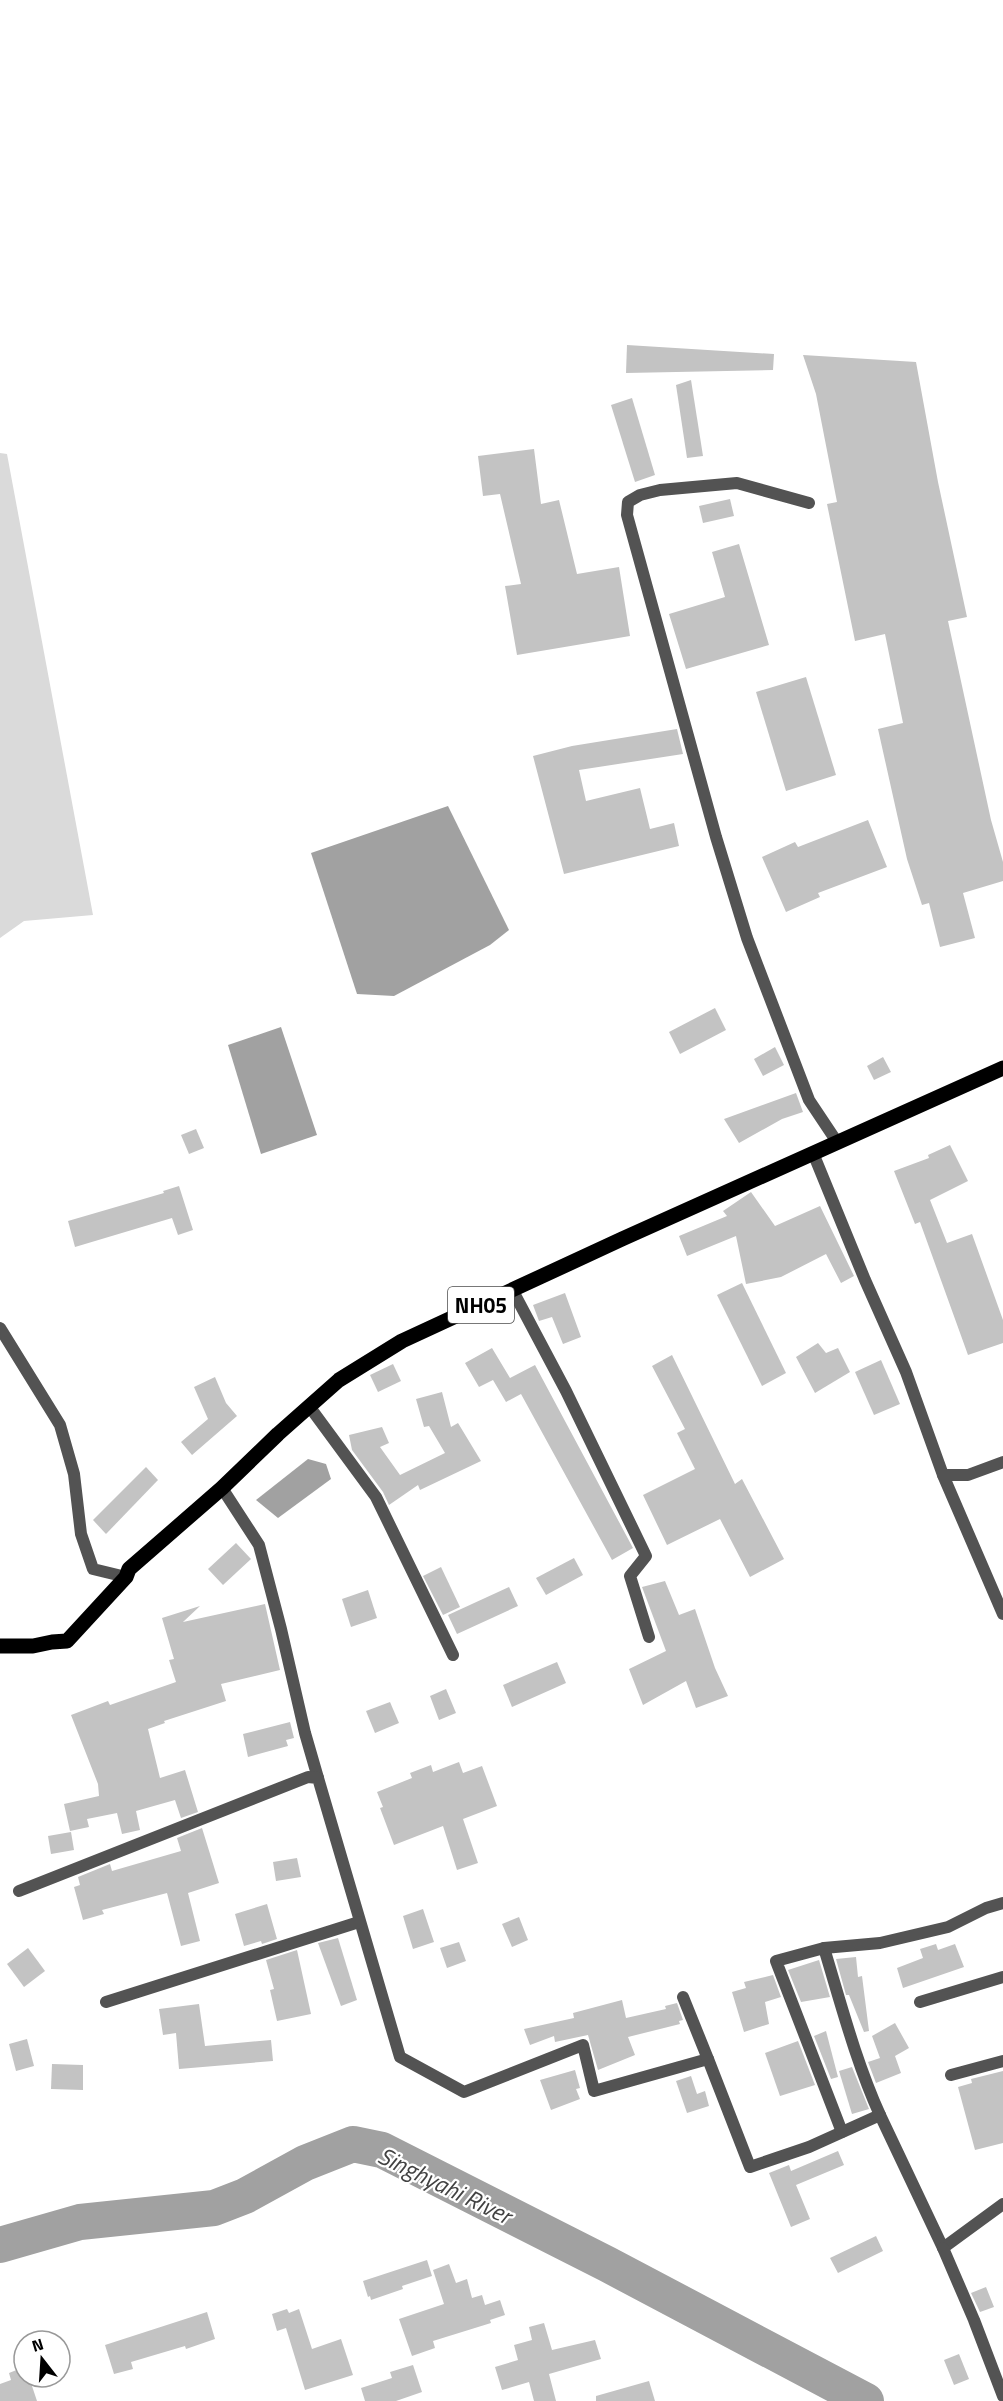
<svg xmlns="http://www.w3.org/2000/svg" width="1003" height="2401" viewBox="0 0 1003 2401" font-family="'Titillium Web',sans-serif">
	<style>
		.green { fill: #dadada }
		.water { fill: #a1a1a1 }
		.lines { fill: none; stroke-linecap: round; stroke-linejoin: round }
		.river { stroke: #a1a1a1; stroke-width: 36 }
		.building { fill: #c3c3c3 }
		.minor { stroke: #535353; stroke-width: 12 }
		.primary { stroke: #000; stroke-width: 15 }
		.labels { text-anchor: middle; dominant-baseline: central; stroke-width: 4.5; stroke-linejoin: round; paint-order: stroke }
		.shield { fill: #fff; stroke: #4c4c4c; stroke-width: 1.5 }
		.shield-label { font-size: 21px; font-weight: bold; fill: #000 }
		.water-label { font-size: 24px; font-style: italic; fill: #424242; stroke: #fff }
	</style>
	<rect width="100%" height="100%" fill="#fff"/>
	<path class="green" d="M 0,453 L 7,454 L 93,915 L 24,921 L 0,938 Z"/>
	<g class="water">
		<path d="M 448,806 L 509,930 L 490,945 L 394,996 L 357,994 L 311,853 Z"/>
		<path d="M 281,1027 L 317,1135 L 261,1154 L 228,1045 Z"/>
		<path d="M 308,1459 L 326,1464 L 331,1479 L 278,1518 L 256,1500 Z"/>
	</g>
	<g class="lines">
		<path class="river" d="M 0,2245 L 80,2222 L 214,2208 L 245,2196 L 305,2163 L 353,2144 L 382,2150 L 607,2264 L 866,2401"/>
	</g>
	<g class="building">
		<path d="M 627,345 L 774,354 L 773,370 L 626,373 Z"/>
		<path d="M 803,355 L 916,362 L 938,482 L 967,617 L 948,621 L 991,820 L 1003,862 L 1003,881 L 963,893 L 975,938 L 940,947 L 929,903 L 922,905 L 907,859 L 878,729 L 903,723 L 885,634 L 855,641 L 827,504 L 837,502 L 816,394 Z"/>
		<path d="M 691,380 L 703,456 L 687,458 L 676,385 Z"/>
		<path d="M 632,398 L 655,475 L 635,482 L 611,405 Z"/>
		<path d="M 534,449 L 541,504 L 559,500 L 577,574 L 619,567 L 630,636 L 517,655 L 505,586 L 521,584 L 500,494 L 483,496 L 478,456 Z"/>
		<path d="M 730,499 L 734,516 L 703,523 L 699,506 Z"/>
		<path d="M 739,544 L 769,645 L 686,669 L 669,614 L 725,597 L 712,552 Z"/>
		<path d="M 806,677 L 836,775 L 786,791 L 756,692 Z"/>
		<path d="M 677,729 L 683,754 L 579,770 L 586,801 L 640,788 L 650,829 L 674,823 L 679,846 L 564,874 L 533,756 L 572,746 Z"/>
		<path d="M 868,820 L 887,867 L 818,893 L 820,897 L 786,912 L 762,857 L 795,842 L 798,847 Z"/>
		<path d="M 715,1008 L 726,1030 L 680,1054 L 669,1032 Z"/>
		<path d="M 775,1047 L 784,1065 L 763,1076 L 754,1059 Z"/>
		<path d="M 883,1057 L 891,1072 L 874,1080 L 867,1066 Z"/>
		<path d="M 796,1093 L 803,1112 L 782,1119 L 739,1143 L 724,1119 Z"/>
		<path d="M 196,1129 L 204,1148 L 189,1154 L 181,1135 Z"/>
		<path d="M 950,1145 L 968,1181 L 930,1200 L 947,1243 L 972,1234 L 1003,1320 L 1003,1343 L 968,1355 L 920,1222 L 915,1224 L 894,1171 L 929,1158 L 928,1155 Z"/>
		<path d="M 179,1186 L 193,1230 L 178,1235 L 172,1218 L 75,1247 L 68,1221 L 164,1193 L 163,1191 Z"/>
		<path d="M 751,1192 L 775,1226 L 820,1206 L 854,1276 L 841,1283 L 826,1254 L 781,1277 L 746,1284 L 736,1236 L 687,1256 L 679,1236 L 727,1216 L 723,1211 Z"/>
		<path d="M 742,1283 L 786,1373 L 762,1386 L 717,1295 Z"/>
		<path d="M 565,1293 L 581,1337 L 563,1344 L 552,1317 L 539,1321 L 533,1305 Z"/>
		<path d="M 818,1343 L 826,1353 L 838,1348 L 850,1372 L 815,1393 L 796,1357 Z"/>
		<path d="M 492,1348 L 510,1378 L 535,1365 L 633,1548 L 612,1560 L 521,1394 L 506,1402 L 493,1380 L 479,1387 L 465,1363 Z"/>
		<path d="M 672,1355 L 735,1484 L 742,1479 L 784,1559 L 750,1577 L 720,1519 L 667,1545 L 643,1495 L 695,1469 L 677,1433 L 685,1429 L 652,1366 Z"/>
		<path d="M 881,1360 L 900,1404 L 874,1415 L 855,1372 Z"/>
		<path d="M 393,1364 L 401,1381 L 378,1392 L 370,1375 Z"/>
		<path d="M 215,1377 L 226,1403 L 237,1416 L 192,1455 L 181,1442 L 208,1419 L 194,1387 Z"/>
		<path d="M 442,1392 L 451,1427 L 458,1423 L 481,1461 L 420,1490 L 418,1485 L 389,1505 L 383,1492 L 352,1450 L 349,1435 L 382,1427 L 389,1443 L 380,1447 L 400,1475 L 445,1453 L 429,1426 L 424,1427 L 416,1399 Z"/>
		<path d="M 146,1467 L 158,1480 L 106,1534 L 93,1520 Z"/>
		<path d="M 236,1543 L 251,1559 L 223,1585 L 208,1569 Z"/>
		<path d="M 574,1558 L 583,1575 L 546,1595 L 536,1578 Z"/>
		<path d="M 441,1567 L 460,1607 L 443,1615 L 423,1576 Z"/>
		<path d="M 665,1581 L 679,1615 L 695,1609 L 715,1668 L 728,1696 L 696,1708 L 686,1681 L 643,1705 L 629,1669 L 666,1651 L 642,1587 Z"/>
		<path d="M 509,1587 L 518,1606 L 457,1634 L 448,1615 Z"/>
		<path d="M 368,1590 L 377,1618 L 351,1627 L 342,1599 Z"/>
		<path d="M 265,1604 L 280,1670 L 221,1684 L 226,1701 L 164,1721 L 165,1723 L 148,1729 L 160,1778 L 185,1770 L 198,1812 L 181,1818 L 175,1800 L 136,1811 L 140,1830 L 122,1834 L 117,1813 L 87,1819 L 89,1827 L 70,1831 L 64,1804 L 99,1796 L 98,1784 L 71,1715 L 108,1701 L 110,1705 L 176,1682 L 169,1660 L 174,1659 L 162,1618 L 200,1606 L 183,1622 Z"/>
		<path d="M 557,1662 L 566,1683 L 512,1707 L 503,1685 Z"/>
		<path d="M 446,1689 L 456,1713 L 439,1720 L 430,1696 Z"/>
		<path d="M 390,1702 L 399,1723 L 375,1733 L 366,1711 Z"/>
		<path d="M 290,1722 L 294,1738 L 286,1740 L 288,1746 L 248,1757 L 243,1734 Z"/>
		<path d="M 459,1762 L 463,1773 L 482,1766 L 497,1806 L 463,1819 L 478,1863 L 457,1870 L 443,1826 L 394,1845 L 380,1808 L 383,1807 L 377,1792 L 412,1778 L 410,1773 L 431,1765 L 433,1772 Z"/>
		<path d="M 202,1828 L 219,1883 L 188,1893 L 200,1941 L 181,1946 L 167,1893 L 102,1910 L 104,1914 L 83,1920 L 74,1887 L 80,1885 L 78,1877 L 110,1864 L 112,1871 L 181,1851 L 177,1838 Z"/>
		<path d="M 71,1832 L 74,1850 L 51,1854 L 48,1836 Z"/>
		<path d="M 297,1858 L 301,1877 L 276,1881 L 273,1862 Z"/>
		<path d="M 267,1904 L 277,1939 L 262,1944 L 261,1941 L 244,1946 L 235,1914 Z"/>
		<path d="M 423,1909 L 434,1942 L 413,1949 L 403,1916 Z"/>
		<path d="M 519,1917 L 528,1940 L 512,1947 L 502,1924 Z"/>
		<path d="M 338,1938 L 357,2000 L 341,2006 L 318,1943 Z"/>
		<path d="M 459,1942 L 466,1961 L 447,1968 L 440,1948 Z"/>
		<path d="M 936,1944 L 938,1950 L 955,1944 L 964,1967 L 903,1988 L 897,1968 L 923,1958 L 920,1949 Z"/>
		<path d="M 28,1948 L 45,1971 L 24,1987 L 7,1964 Z"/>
		<path d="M 297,1950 L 311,2014 L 277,2021 L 270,1990 L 274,1989 L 266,1960 Z"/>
		<path d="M 856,1957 L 858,1977 L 862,1976 L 869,2031 L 864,2032 L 849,1995 L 846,1995 L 836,1959 Z"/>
		<path d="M 819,1960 L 830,1997 L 801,2002 L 788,1970 Z"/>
		<path d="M 773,1975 L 781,1997 L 765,2002 L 769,2024 L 744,2032 L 732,1992 L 746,1988 L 744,1982 Z"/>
		<path d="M 622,2000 L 626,2018 L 666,2009 L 665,2006 L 677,2003 L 683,2020 L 679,2021 L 680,2024 L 628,2037 L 635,2055 L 598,2070 L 588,2035 L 555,2042 L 554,2036 L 530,2045 L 524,2029 L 574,2018 L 573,2013 Z"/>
		<path d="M 199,2004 L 205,2046 L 271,2040 L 273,2061 L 179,2069 L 176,2033 L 163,2035 L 159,2009 Z"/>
		<path d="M 895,2023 L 909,2048 L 895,2056 L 901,2073 L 876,2083 L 868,2062 L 880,2058 L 872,2036 Z"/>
		<path d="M 826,2031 L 838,2077 L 831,2079 L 814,2036 Z"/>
		<path d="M 27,2039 L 34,2066 L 16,2071 L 9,2044 Z"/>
		<path d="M 798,2041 L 815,2085 L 780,2096 L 765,2053 Z"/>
		<path d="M 52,2064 L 83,2065 L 83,2090 L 51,2089 Z"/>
		<path d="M 852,2067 L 869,2109 L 852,2114 L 839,2071 Z"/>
		<path d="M 575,2070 L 580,2088 L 576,2089 L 580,2099 L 551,2110 L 540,2080 Z"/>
		<path d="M 1003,2071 L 1003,2143 L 975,2150 L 958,2087 L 972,2083 L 971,2079 Z"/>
		<path d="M 691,2076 L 697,2094 L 705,2091 L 709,2106 L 687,2113 L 676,2081 Z"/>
		<path d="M 838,2151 L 844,2165 L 796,2185 L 810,2219 L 791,2227 L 769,2173 L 789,2165 L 791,2171 Z"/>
		<path d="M 876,2236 L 883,2251 L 838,2273 L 830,2258 Z"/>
		<path d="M 427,2260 L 432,2276 L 402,2286 L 403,2289 L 371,2300 L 370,2296 L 368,2297 L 363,2281 Z"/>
		<path d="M 449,2264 L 456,2283 L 467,2279 L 472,2298 L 482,2295 L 485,2305 L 500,2300 L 505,2315 L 490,2320 L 491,2323 L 433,2341 L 435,2348 L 412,2356 L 399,2319 L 444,2304 L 433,2270 Z"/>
		<path d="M 986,2287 L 994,2307 L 980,2312 L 971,2293 Z"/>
		<path d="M 287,2309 L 289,2313 L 299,2309 L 312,2349 L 341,2339 L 353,2375 L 305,2390 L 286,2328 L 277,2331 L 272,2314 Z"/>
		<path d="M 207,2312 L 215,2339 L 186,2349 L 185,2346 L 131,2362 L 133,2369 L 114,2374 L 105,2345 Z"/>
		<path d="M 544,2323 L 552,2350 L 595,2340 L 601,2359 L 549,2374 L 556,2401 L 534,2401 L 529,2382 L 502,2390 L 495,2367 L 518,2360 L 514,2345 L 532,2340 L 529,2327 Z"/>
		<path d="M 959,2354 L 969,2379 L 954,2385 L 944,2360 Z"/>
		<path d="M 413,2365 L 422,2392 L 396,2401 L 365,2401 L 361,2388 L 392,2378 L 390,2372 Z"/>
		<path d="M 24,2367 L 24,2377 L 29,2377 L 37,2401 L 0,2401 L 0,2384 L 11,2380 L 9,2373 Z"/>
		<path d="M 649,2381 L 655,2401 L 596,2401 L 596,2396 Z"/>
	</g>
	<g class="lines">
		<g class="minor">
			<path d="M 809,503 L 737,483 L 660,490 L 640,495 L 628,502 L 627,515 L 716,837 L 747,938 L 809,1100 L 837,1142"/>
			<path d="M 813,1153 L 865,1280 L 906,1372 L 943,1475 L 1003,1614"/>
			<path d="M 513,1291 L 566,1391 L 646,1556 L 630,1576 L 649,1637"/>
			<path d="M 0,1328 L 60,1425 L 74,1474 L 81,1534 L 93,1569 L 126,1577"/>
			<path d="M 309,1406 L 376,1497 L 453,1655"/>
			<path d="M 943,1475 L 968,1475 L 1003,1462"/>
			<path d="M 222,1488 L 259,1545 L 281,1629 L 305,1733 L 318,1778"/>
			<path d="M 19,1891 L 308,1777 L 318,1778 L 400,2057 L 464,2092 L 583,2045 L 594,2091 L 708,2059 L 750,2167 L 809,2147 L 880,2115 L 943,2248 L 1003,2204"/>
			<path d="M 824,1948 C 841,2004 856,2062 880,2115"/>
			<path d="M 683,1997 L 708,2059"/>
			<path d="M 106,2002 L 359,1922"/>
			<path d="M 920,2002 L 1003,1977"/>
			<path d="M 951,2075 L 1003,2061"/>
			<path d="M 842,2132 L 776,1961 L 824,1948 L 880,1943 L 948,1927 L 986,1908 L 1003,1903"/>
			<path d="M 943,2248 L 974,2320 L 1003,2396"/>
		</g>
		<path class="primary" d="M 0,1646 L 33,1646 L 52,1642 L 67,1641 L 126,1577 L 129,1569 L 222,1488 L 278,1434 L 339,1380 L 402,1341 L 622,1239 L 1003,1068"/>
	</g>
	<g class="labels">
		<rect class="shield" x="448" y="1287" width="66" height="36" rx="4.5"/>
		<g class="shield-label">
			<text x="481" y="1305">NH05</text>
		</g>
		<g class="water-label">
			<text transform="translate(445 2185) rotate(26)">Singhyahi River</text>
		</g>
	</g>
	<g transform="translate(42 2359) rotate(343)"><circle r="28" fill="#ffffff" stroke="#999999" stroke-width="1.5"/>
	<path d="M0-4.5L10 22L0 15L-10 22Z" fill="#000000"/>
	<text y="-9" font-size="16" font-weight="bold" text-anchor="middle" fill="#000000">N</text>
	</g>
</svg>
